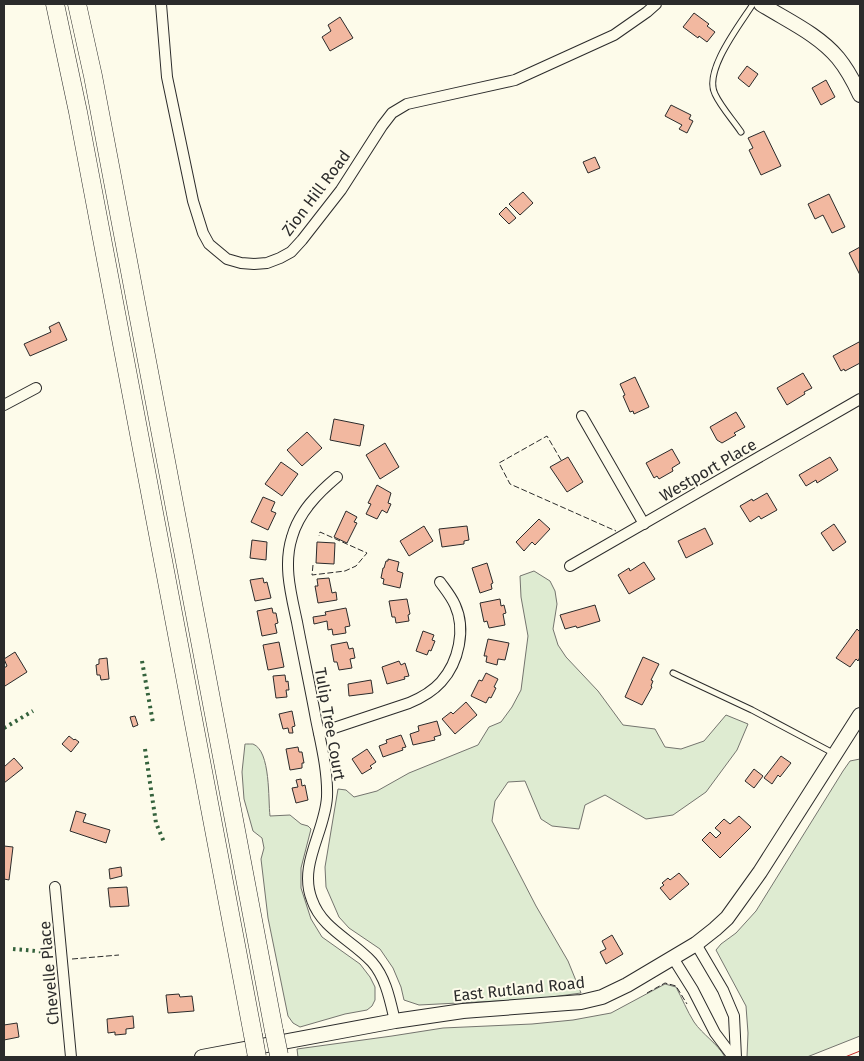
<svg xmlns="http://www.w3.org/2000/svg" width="864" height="1061" viewBox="0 0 864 1061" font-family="'Fira Sans',sans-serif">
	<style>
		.green { fill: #deebd1; stroke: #74746e }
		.building { fill: #f2b8a0; stroke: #2b2b2b }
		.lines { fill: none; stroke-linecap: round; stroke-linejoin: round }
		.lane-casing { stroke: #2b2b2b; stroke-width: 7 }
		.street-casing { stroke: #2b2b2b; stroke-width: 12 }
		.secondary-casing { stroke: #2b2b2b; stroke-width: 16 }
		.highway-casing { stroke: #2b2b2b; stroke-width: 19 }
		.lane { stroke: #fdfbea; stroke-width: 5 }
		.street { stroke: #fdfbea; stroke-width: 10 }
		.secondary { stroke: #fdfbea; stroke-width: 14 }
		.highway { stroke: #fdfbea; stroke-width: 18 }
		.highway-bridge-casing { stroke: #2b2b2b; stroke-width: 19; stroke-linecap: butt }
		.highway-bridge { stroke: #fdfbea; stroke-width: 18 }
		.hedge { stroke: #34623c; stroke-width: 4; stroke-dasharray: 2.5 4; stroke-linecap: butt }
		.fence { stroke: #2b2b2b; stroke-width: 1; stroke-dasharray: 6 2.5; stroke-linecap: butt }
		.power { stroke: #c62828; stroke-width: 1; stroke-dasharray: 18 4 2.5 4; stroke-linecap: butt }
		.labels { text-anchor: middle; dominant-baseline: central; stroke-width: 4; stroke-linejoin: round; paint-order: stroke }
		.street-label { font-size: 16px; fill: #2b2b2b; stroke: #fdfbea }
	</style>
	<rect width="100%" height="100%" fill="#fdfbea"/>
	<g class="green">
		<path d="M 534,571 L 550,581 L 555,591 L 557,604 L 553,629 L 558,645 L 566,657 L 598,691 L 623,725 L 655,729 L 665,747 L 681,749 L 704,741 L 726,715 L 748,724 L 737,750 L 706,792 L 673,815 L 646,819 L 605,795 L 585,805 L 579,829 L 552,826 L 541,819 L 525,781 L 508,782 L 495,801 L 492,821 L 536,906 L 568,961 L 581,993 L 537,999 L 419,1005 L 404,1000 L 401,987 L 393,968 L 380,949 L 349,928 L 339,917 L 326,887 L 325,867 L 338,789 L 346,790 L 354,797 L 377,791 L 409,773 L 478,745 L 489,727 L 501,722 L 512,707 L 521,690 L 528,636 L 521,597 L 520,576 Z"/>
		<path d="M 245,744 C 246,744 253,744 253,744 C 271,751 268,800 270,816 L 290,815 L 301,824 L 308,826 L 311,829 L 301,868 L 301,888 L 311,919 L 322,937 L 360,964 L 370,977 L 375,987 L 375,1000 L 372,1006 L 367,1010 L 345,1014 L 300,1027 L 293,1023 L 288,1016 L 268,918 L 261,859 L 264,848 L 262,838 L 253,831 L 244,799 L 242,772 Z"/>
		<path d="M 860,759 L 860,1036 L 807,1057 L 747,1057 L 748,1033 L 746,1006 L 716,950 L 721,944 L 736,933 L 756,911 L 843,771 L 850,761 Z"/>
		<path d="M 665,984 L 676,987 C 682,998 687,1011 694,1022 C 703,1035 717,1043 725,1057 L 298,1057 L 297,1049 L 392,1036 L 443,1028 L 532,1024 L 573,1020 L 611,1013 Z"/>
	</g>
	<g class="building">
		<path d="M 694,13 L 709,24 L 707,26 L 715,32 L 707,42 L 699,36 L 698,38 L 683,27 Z"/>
		<path d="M 340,17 L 353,38 L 330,51 L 322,37 L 331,31 L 328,25 Z"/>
		<path d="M 747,66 L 758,74 L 749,87 L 738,78 Z"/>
		<path d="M 826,80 L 835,97 L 821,105 L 812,88 Z"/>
		<path d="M 671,105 L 691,115 L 689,119 L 693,121 L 687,133 L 679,129 L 682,125 L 665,116 Z"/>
		<path d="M 764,131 L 781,166 L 761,175 L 749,150 L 753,148 L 748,138 Z"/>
		<path d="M 595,157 L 600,168 L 588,173 L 583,162 Z"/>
		<path d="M 523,192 L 533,203 L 520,215 L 509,204 Z"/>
		<path d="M 829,194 L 845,227 L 832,233 L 823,215 L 815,219 L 808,204 Z"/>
		<path d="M 506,207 L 516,218 L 509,224 L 499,214 Z"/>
		<path d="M 860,247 L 860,275 L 849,253 Z"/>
		<path d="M 59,322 L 67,340 L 30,356 L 24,344 L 51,332 L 49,327 Z"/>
		<path d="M 859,342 L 860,345 L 860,363 L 845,371 L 844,369 L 841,371 L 833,356 Z"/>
		<path d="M 803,373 L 812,388 L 804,392 L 805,394 L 787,405 L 777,388 Z"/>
		<path d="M 635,377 L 649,407 L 634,414 L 633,411 L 630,412 L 623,396 L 625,395 L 620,384 Z"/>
		<path d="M 736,412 L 745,427 L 734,433 L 736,435 L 722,443 L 717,440 L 710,427 Z"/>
		<path d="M 334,419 L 364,425 L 360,446 L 330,440 Z"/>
		<path d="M 307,432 L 322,448 L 302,466 L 287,450 Z"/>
		<path d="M 385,443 L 399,467 L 380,479 L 366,455 Z"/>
		<path d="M 672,449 L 680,463 L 672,468 L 673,471 L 659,479 L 657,476 L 654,478 L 646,463 Z"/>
		<path d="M 568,457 L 583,482 L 567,492 L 550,467 Z"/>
		<path d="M 830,457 L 838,470 L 817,483 L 816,480 L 806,486 L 799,475 Z"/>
		<path d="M 281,462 L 298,474 L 282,496 L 265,484 Z"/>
		<path d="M 377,485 L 391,493 L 388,503 L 391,504 L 387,513 L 382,510 L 377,519 L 366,514 L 371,504 L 368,503 Z"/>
		<path d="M 767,493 L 777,510 L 761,519 L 759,516 L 750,522 L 740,506 L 752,499 L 753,501 Z"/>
		<path d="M 263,497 L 275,502 L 271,511 L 276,513 L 268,530 L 251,522 Z"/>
		<path d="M 346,511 L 357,517 L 354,522 L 357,523 L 347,543 L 334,537 Z"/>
		<path d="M 539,519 L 550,529 L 535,545 L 532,542 L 524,551 L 516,542 Z"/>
		<path d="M 834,524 L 846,542 L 833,551 L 821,533 Z"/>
		<path d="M 424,526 L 433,541 L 409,556 L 400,541 Z"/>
		<path d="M 467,526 L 469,540 L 464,541 L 464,544 L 442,547 L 439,529 Z"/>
		<path d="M 705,528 L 713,544 L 686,558 L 678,541 Z"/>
		<path d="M 252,540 L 267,542 L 266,560 L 250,558 Z"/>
		<path d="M 317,542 L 335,543 L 334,564 L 316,563 Z"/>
		<path d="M 388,559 L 399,562 L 397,571 L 403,573 L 400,588 L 383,584 L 384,579 L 381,578 L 383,568 L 384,568 L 386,561 L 388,561 Z"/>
		<path d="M 644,562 L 655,579 L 629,594 L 618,575 L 629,568 L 630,571 Z"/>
		<path d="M 487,563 L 493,583 L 491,584 L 492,589 L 480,593 L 472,568 Z"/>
		<path d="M 263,578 L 264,583 L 267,582 L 271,598 L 255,601 L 250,580 Z"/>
		<path d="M 329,578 L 332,593 L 336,592 L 337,600 L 318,603 L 315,586 L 318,586 L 317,579 Z"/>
		<path d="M 407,599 L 410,614 L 408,615 L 409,621 L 396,623 L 395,617 L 392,617 L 389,601 Z"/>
		<path d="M 500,599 L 501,606 L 504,605 L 506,613 L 503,614 L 505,625 L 489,628 L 487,621 L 484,622 L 480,603 Z"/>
		<path d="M 595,605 L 600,621 L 577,628 L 576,626 L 565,629 L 560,615 Z"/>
		<path d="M 272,608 L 273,613 L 276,613 L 278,623 L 275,624 L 277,633 L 262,636 L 257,611 Z"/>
		<path d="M 346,608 L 350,626 L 345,627 L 346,633 L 333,635 L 332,629 L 328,630 L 327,621 L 314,624 L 313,617 L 326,615 L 325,612 Z"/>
		<path d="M 857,629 L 860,632 L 860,657 L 858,661 L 856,659 L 850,667 L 836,658 Z"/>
		<path d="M 423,631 L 434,635 L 432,640 L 435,641 L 431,651 L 429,650 L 427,655 L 416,651 Z"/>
		<path d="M 488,639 L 509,643 L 505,660 L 498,659 L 497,665 L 486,662 L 487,656 L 484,656 Z"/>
		<path d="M 279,642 L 284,667 L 268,670 L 263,645 Z"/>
		<path d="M 347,642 L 349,649 L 353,648 L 355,658 L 350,659 L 352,668 L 339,670 L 337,662 L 334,662 L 331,645 Z"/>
		<path d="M 15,652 L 27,672 L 5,686 L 4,683 L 4,668 L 7,666 L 4,659 Z"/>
		<path d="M 643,657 L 659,664 L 651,680 L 653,681 L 651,686 L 652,687 L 642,705 L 625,697 Z"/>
		<path d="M 107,658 L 109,679 L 101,680 L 100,675 L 97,675 L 96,665 L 99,664 L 99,659 Z"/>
		<path d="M 399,661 L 401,665 L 405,663 L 409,676 L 404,677 L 405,679 L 387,684 L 382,667 Z"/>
		<path d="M 486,673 L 498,679 L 494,687 L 496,688 L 491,698 L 489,697 L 486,703 L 471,696 L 479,680 L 482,681 Z"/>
		<path d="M 285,675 L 286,682 L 288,681 L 289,690 L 286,690 L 287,697 L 276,698 L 273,676 Z"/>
		<path d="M 371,680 L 373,693 L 349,696 L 348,684 Z"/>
		<path d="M 466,702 L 477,715 L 455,734 L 442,719 L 451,712 L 453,714 Z"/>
		<path d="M 292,711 L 295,726 L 292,727 L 293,733 L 289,733 L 288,728 L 283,729 L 279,714 Z"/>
		<path d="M 135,716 L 138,725 L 133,727 L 130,717 Z"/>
		<path d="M 437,721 L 441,735 L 434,737 L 435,740 L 413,745 L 410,734 L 419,731 L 418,726 Z"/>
		<path d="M 401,735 L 406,747 L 402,748 L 403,750 L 383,757 L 379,746 L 387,743 L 386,740 Z"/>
		<path d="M 69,736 L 74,740 L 75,739 L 79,742 L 71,752 L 62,744 Z"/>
		<path d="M 298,747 L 299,752 L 302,752 L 304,763 L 302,763 L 302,768 L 290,770 L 286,749 Z"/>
		<path d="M 367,749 L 376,762 L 370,766 L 372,768 L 362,774 L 352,759 Z"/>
		<path d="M 781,756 L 791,763 L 780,777 L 778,775 L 772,784 L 764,778 Z"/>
		<path d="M 14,758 L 23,768 L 4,783 L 4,767 Z"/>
		<path d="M 754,769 L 763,776 L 754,788 L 745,781 Z"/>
		<path d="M 301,779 L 302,786 L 305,785 L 308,800 L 296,803 L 292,788 L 298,787 L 296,780 Z"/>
		<path d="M 76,811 L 86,814 L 83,822 L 110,830 L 106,843 L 70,831 Z"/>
		<path d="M 739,816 L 751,827 L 720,858 L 702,840 L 710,832 L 716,838 L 721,833 L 715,828 L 724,819 L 730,824 Z"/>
		<path d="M 4,846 L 13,847 L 9,880 L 4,879 Z"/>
		<path d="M 121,867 L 122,876 L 110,879 L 109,869 Z"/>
		<path d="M 679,873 L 689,884 L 670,900 L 660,888 L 664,885 L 662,883 L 668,878 L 670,880 Z"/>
		<path d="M 127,887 L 129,906 L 110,907 L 108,888 Z"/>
		<path d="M 612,935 L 623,954 L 606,964 L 600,952 L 606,949 L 602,941 Z"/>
		<path d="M 179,994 L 180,997 L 192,996 L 194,1011 L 168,1013 L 166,995 Z"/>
		<path d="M 133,1016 L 134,1028 L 126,1029 L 126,1034 L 115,1035 L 115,1032 L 108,1033 L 107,1019 Z"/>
		<path d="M 17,1023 L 19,1037 L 4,1040 L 4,1025 Z"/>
	</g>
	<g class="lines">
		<g class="lane-casing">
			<g id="lane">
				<path d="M 741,132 C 733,120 721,107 715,94 C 703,71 741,23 753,4"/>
				<path d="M 673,673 L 752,710 L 833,753"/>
			</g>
		</g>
		<g class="street-casing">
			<g id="street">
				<path d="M 161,4 L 167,77 L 193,201 L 203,233 L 209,244 L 227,259 L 241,263 L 254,264 L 267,263 L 280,258 L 291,252 L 302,240 L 341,190 L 382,126 L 392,113 L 407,104 L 515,80 L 614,35 L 647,12 L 656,4"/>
				<path d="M 4,405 L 36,388"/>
				<path d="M 582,416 L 644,524"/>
				<path d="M 337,477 C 318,493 299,512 292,537 C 283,565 291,594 297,622 C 303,654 310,686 316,719 C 321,744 328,771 327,797 C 325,832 298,865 312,900 C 322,929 352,940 372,962 C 386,978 390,1000 395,1021"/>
				<path d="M 570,566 L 860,399"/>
				<path d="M 319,733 L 409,703 C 421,698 432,692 441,682 C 459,662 466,629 455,605 C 451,596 445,589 440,582"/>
				<path d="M 55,887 L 71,1057"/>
				<path d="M 696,944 L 723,990 L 734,1016 L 736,1057"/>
				<path d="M 673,958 L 693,990 L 715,1033 L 733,1057"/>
			</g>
		</g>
		<g class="secondary-casing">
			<g id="secondary">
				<path d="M 761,4 C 786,20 818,34 838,58 C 847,69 854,82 860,95"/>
				<path d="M 202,1057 L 395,1021 L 463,1011 L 581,1002 L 602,997 L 627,985 L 696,944 L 715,929 L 727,918 L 760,872 L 860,715"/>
			</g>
		</g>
		<g class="highway-casing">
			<g id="highway">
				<path d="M 55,4 L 78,112 L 253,1035"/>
				<path d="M 77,4 L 93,76 L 274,1031"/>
			</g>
		</g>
		<use href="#lane" class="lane"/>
		<use href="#street" class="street"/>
		<use href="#secondary" class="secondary"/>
		<use href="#highway" class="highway"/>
		<g class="highway-bridge-casing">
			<g id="highway-bridge">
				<path d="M 274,1031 L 279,1055"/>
				<path d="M 253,1035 L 257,1057"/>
			</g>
		</g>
		<use href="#highway-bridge" class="highway-bridge"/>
		<g class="hedge">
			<path d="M 142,661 L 153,723"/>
			<path d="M 4,728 L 33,711"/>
			<path d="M 145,749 L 156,823 L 164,842"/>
			<path d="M 13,949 L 48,952"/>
		</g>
		<g class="fence">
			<path d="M 561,460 L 547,436 L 499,463 L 510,484 L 616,531"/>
			<path d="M 313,565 L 312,575 L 345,571 L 356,566 L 367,553 L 320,532 L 319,536"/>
			<path d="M 72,959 L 119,955"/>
			<path d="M 647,993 L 665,983 L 676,986 L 687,1004"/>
		</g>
		<path class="power" d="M 845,1057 L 860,1051"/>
	</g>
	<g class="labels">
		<g class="street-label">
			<text transform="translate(316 193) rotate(-53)">Zion Hill Road</text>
			<text transform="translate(708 470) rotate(-30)">Westport Place</text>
			<text transform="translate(330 724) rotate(80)">Tulip Tree Court</text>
			<text transform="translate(49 973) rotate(-95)">Chevelle Place</text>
			<text transform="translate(519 989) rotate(-6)">East Rutland Road</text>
		</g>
	</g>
	<rect width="864" height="1061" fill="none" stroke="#2b2b2b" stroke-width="10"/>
</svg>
